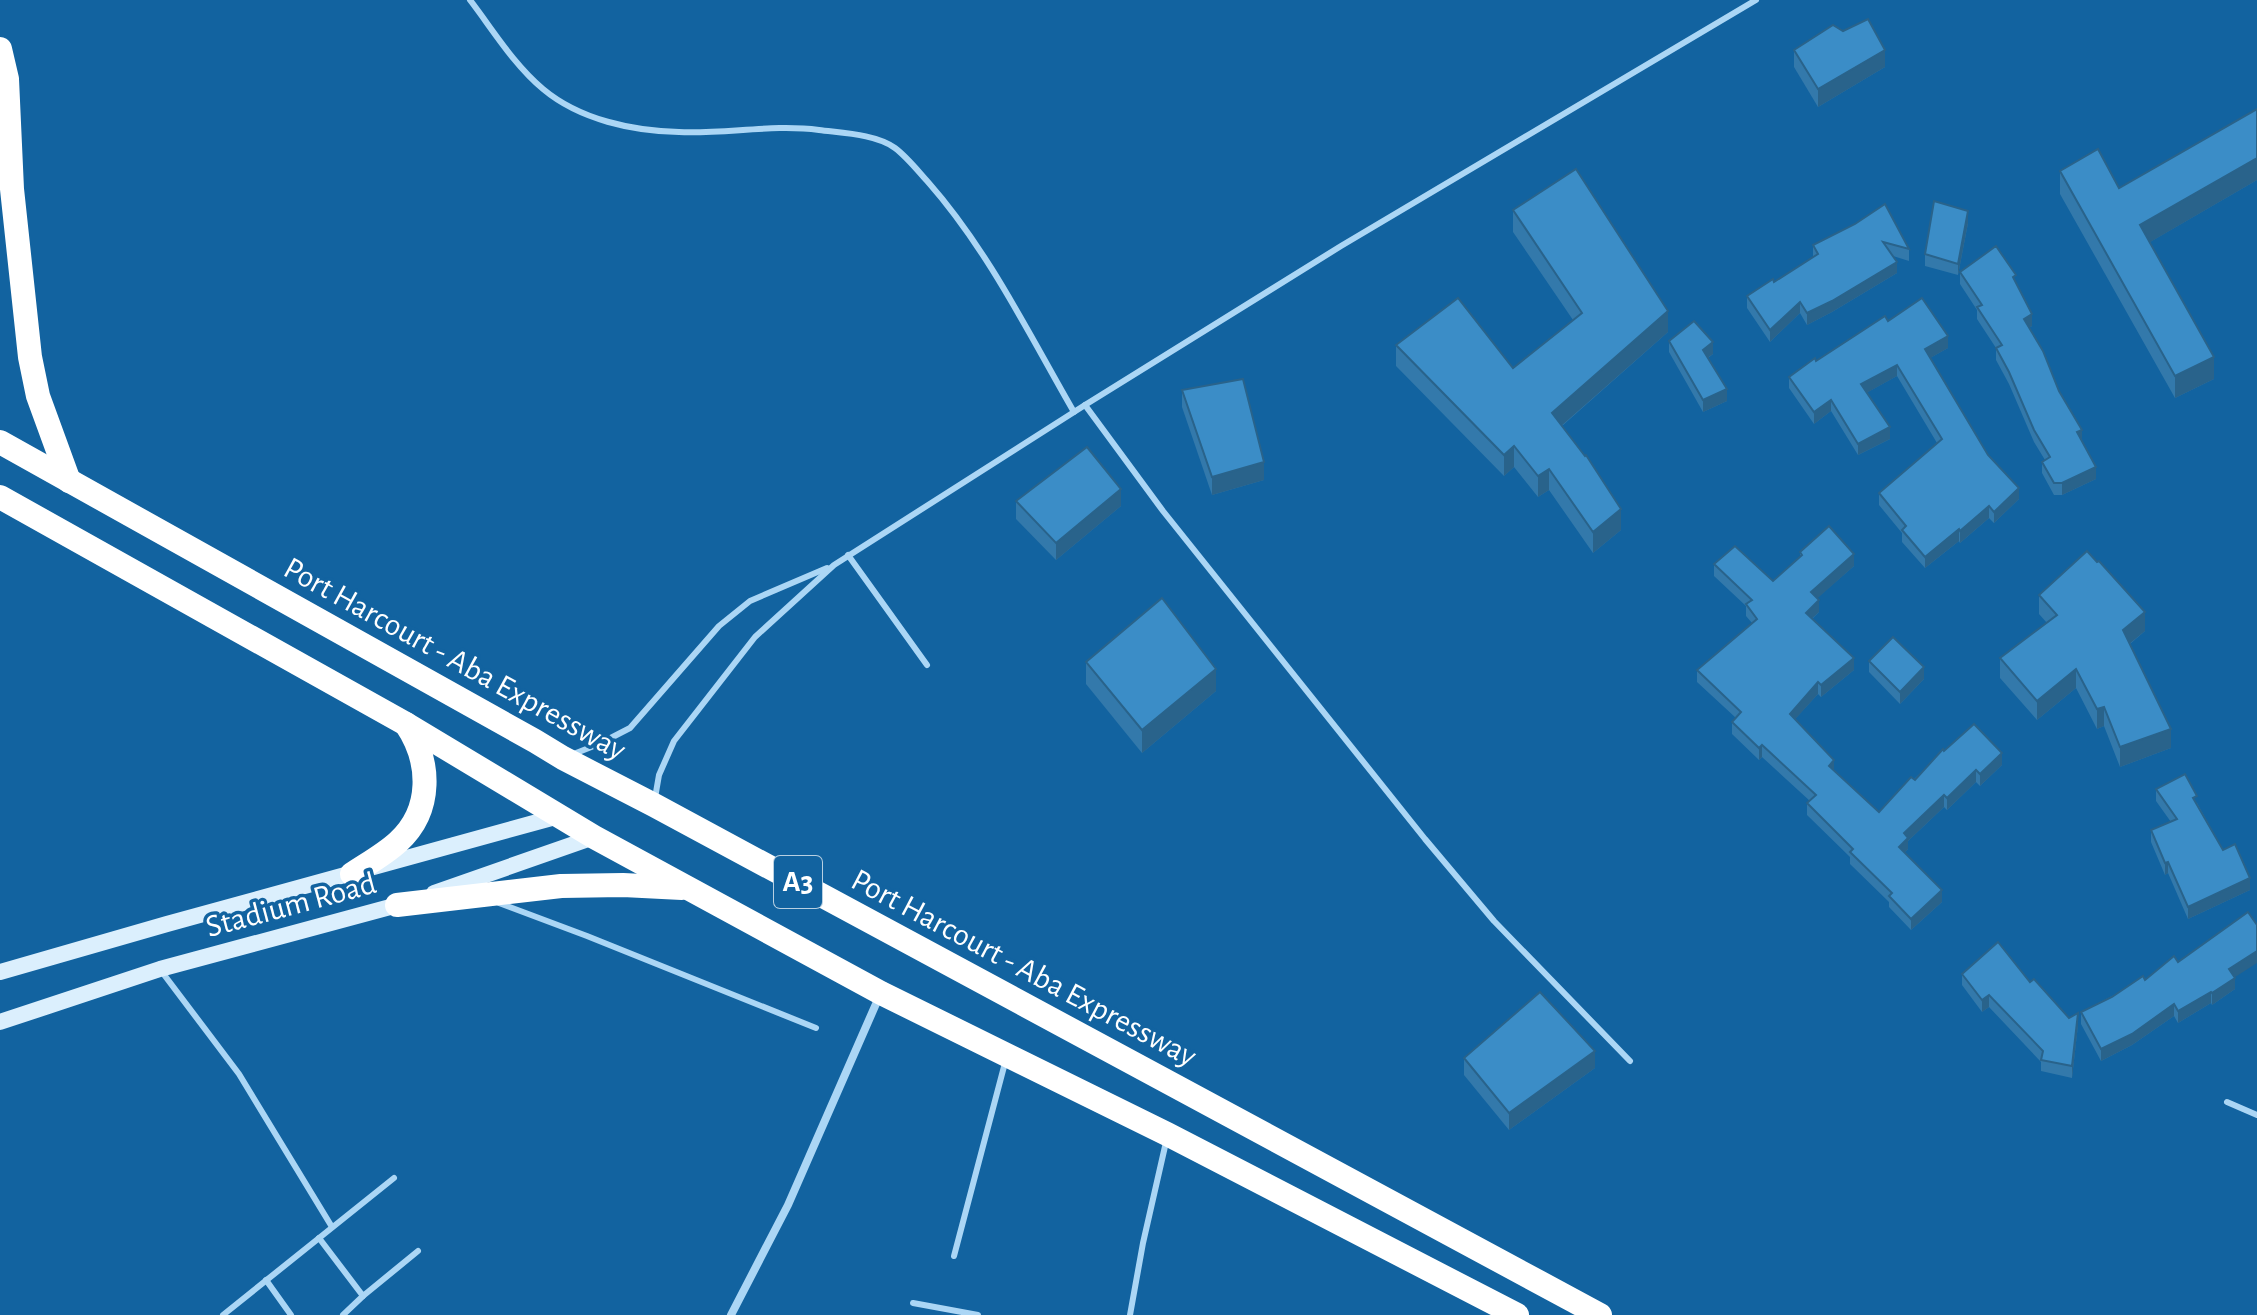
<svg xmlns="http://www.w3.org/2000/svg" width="2257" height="1315" viewBox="0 0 2257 1315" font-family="'Alegreya Sans',sans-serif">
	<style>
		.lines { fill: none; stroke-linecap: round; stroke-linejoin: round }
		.lane { stroke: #abd6f5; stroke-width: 6 }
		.street { stroke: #abd6f5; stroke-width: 8 }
		.secondary { stroke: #dbeffd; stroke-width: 16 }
		.highway { stroke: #fff; stroke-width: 24 }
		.wall { fill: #3379ab }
		.shaded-wall { fill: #29638b }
		.building { fill: #3b8dc7; stroke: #29638b; stroke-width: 2 }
		.labels { text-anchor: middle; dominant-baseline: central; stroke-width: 7; stroke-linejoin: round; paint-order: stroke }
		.shield { fill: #1263a0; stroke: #b8d0e2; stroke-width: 2 }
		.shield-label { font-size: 30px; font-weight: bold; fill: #fff }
		.street-label { font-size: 32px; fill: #fff; stroke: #1263a0 }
	</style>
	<rect width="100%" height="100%" fill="#1263a0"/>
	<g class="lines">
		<g class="lane">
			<path d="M 470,0 C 493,30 514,65 543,89 C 580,120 633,131 679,132 C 726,134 773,124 819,130 C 841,133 876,134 895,148 C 907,157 918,171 928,182 C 988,250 1029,334 1074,412"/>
			<path d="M 1085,405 L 1163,511 L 1425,839 L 1494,921 L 1630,1061"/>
			<path d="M 848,555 L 927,665"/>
			<path d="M 571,755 L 599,744 L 630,728 L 719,626 L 750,601 L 827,568"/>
			<path d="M 655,798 L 659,775 L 674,741 L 755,637 L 834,565 L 1085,405 L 1341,246 L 1756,0"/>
			<path d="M 499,903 L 587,936 L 816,1028"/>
			<path d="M 162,972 L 239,1074 L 332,1227"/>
			<path d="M 2227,1102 L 2257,1115"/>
			<path d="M 319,1238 L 363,1296 L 418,1251"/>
			<path d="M 954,1256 L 1006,1059"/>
			<path d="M 266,1280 L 291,1315"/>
			<path d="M 913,1303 L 978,1315"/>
			<path d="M 223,1315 L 394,1178"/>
			<path d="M 343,1315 L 363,1296"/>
			<path d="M 1130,1315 L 1143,1243 L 1166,1142"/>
		</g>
		<path class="street" d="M 731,1315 L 788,1205 L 879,997"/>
		<g class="secondary">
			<path d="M 434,893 L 594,837"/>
			<path d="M 0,972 L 167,924 L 559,816"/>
			<path d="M 0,1022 L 160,969 L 405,903"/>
		</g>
		<g class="highway">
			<path d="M 0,49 L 7,79 L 12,189 L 30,357 L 38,396 L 69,481"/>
			<path d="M 0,442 L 535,741 L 563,758 L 654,805 L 1600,1315"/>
			<path d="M 0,497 L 406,724 L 594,837 L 881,993 L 1167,1134 L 1517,1315"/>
			<path d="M 352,874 C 367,864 385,854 398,842 C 433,810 431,761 406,724"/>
			<path d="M 397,905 L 561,886 L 623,885 L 682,888"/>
		</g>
	</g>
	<g class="wall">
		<path d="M 1843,31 L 1885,67 L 1818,107 L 1794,67 L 1794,50 Z"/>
		<path d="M 2257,109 L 2257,180 L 2150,242 L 2214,379 L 2175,398 L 2060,194 L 2060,171 L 2119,188 Z"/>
		<path d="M 1513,210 L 1668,332 L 1562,426 L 1621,530 L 1593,553 L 1549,490 L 1538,497 L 1514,467 L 1504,476 L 1396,366 L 1396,345 L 1513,368 L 1573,320 L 1513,232 Z"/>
		<path d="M 1968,223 L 1958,275 L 1925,266 L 1925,254 Z"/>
		<path d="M 1855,224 L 1909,249 L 1909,261 L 1893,256 L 1897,273 L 1832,312 L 1807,325 L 1800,313 L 1770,342 L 1747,308 L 1747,296 L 1774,282 L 1813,257 L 1813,245 Z"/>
		<path d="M 1960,272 L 2016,282 L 2032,326 L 2029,328 L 2082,441 L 2096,479 L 2062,495 L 2054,495 L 2042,473 L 2042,462 L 2045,460 L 2034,442 L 2009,384 L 1996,360 L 1996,348 L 1977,319 L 1977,310 L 1960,284 Z"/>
		<path d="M 1888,321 L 1948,348 L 1930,358 L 1988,455 L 2019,499 L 1994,523 L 1989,518 L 1960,543 L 1959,541 L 1925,568 L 1902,542 L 1902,533 L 1879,505 L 1879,493 L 1937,443 L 1897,376 L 1866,393 L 1890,439 L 1858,455 L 1831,411 L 1814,424 L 1789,388 L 1789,377 Z"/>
		<path d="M 1669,341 L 1713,354 L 1708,358 L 1727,401 L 1703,412 L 1669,352 Z"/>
		<path d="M 1182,390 L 1264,480 L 1212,495 L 1182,407 Z"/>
		<path d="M 1016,501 L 1121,506 L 1056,560 L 1016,519 Z"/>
		<path d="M 1800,552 L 1854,566 L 1817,598 L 1819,612 L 1812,619 L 1854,670 L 1821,697 L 1818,694 L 1795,719 L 1834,771 L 1879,812 L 1944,751 L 2002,765 L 1980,786 L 1976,782 L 1947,810 L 1944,807 L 1908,841 L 1908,849 L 1904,853 L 1942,902 L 1911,930 L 1889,907 L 1889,902 L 1850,864 L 1850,857 L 1807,815 L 1807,803 L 1810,801 L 1762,757 L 1759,760 L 1732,734 L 1732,722 L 1736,718 L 1697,682 L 1697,670 L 1752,623 L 1746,616 L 1746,606 L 1714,576 L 1714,564 L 1773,581 L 1800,556 Z"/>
		<path d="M 2039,595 L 2145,631 L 2130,644 L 2171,748 L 2120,767 L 2104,726 L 2097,729 L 2076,688 L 2037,720 L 2000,678 L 2000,658 L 2047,623 L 2039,614 Z"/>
		<path d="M 1869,661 L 1924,679 L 1900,704 L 1869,672 Z"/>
		<path d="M 1086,662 L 1216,691 L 1142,753 L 1086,684 Z"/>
		<path d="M 2156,789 L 2197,803 L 2223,850 L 2250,890 L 2188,919 L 2168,873 L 2165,875 L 2151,842 L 2151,830 L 2171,822 L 2156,801 Z"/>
		<path d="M 2178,962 L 2234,977 L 2235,989 L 2212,1005 L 2211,1003 L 2178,1023 L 2174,1016 L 2132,1045 L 2101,1061 L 2081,1024 L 2081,1012 Z"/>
		<path d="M 1962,974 L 2030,982 L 2069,1018 L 2078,1025 L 2072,1078 L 2041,1071 L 2041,1062 L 1989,1007 L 1982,1012 L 1962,985 Z"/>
		<path d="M 1464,1058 L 1595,1068 L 1509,1130 L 1464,1075 Z"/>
	</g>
	<g class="shaded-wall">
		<path d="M 1885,50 L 1885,67 L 1818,107 L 1818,89 Z"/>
		<path d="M 2257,158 L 2257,180 L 2140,248 L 2140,225 Z"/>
		<path d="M 1968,211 L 1968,223 L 1958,275 L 1958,264 Z"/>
		<path d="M 1897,262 L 1897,273 L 1832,312 L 1807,325 L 1807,313 Z"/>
		<path d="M 1800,302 L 1800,313 L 1770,342 L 1770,330 Z"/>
		<path d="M 1668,311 L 1668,332 L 1552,434 L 1552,413 Z"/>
		<path d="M 2032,314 L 2032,326 L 2024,331 L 2024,319 Z"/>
		<path d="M 1948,336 L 1948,348 L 1925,361 L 1925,349 Z"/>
		<path d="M 1713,342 L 1713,354 L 1703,361 L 1703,350 Z"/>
		<path d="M 2214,357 L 2214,379 L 2175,398 L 2175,376 Z"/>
		<path d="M 1897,365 L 1897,376 L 1861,396 L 1861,384 Z"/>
		<path d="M 1727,389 L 1727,401 L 1703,412 L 1703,400 Z"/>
		<path d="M 1831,400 L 1831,411 L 1814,424 L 1814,412 Z"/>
		<path d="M 1890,427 L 1890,439 L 1858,455 L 1858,444 Z"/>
		<path d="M 2082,430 L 2082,441 L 2077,432 Z"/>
		<path d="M 1514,446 L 1514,467 L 1504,476 L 1504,455 Z"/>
		<path d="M 1264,462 L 1264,480 L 1212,495 L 1212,477 Z"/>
		<path d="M 2096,467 L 2096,479 L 2062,495 L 2062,483 Z"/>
		<path d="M 1549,469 L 1549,490 L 1538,497 L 1538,476 Z"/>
		<path d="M 2019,488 L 2019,499 L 1994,523 L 1994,512 Z"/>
		<path d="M 1121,489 L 1121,506 L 1056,560 L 1056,543 Z"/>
		<path d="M 1989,506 L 1989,518 L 1960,543 L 1960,531 Z"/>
		<path d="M 1621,509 L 1621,530 L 1593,553 L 1593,532 Z"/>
		<path d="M 1959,529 L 1959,541 L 1925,568 L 1925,557 Z"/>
		<path d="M 1854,554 L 1854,566 L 1811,604 L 1811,592 Z"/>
		<path d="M 1819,600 L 1819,612 L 1806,624 L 1806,613 Z"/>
		<path d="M 2145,612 L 2145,631 L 2123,649 L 2123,630 Z"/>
		<path d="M 1854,658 L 1854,670 L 1821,697 L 1821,685 Z"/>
		<path d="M 1924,667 L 1924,679 L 1900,704 L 1900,692 Z"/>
		<path d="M 1216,669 L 1216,691 L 1142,753 L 1142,730 Z"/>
		<path d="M 2076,669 L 2076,688 L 2037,720 L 2037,701 Z"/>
		<path d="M 1818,682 L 1818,694 L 1790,725 L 1790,714 Z"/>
		<path d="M 2104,707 L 2104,726 L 2097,729 L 2097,709 Z"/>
		<path d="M 2171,729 L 2171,748 L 2120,767 L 2120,747 Z"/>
		<path d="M 1762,745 L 1762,757 L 1759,760 L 1759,748 Z"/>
		<path d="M 2002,753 L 2002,765 L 1980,786 L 1980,774 Z"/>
		<path d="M 1834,760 L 1834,772 L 1829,766 Z"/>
		<path d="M 1976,770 L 1976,782 L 1947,810 L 1947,798 Z"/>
		<path d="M 1944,795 L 1944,807 L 1908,841 L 1908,849 L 1899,859 L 1899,847 L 1904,833 Z"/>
		<path d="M 2168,862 L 2168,873 L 2165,875 L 2165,863 Z"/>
		<path d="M 2250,878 L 2250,890 L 2188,919 L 2188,907 Z"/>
		<path d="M 1942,890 L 1942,902 L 1911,930 L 1911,919 Z"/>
		<path d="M 2257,951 L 2257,963 L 2229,981 L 2229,969 Z"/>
		<path d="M 2235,978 L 2235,989 L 2212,1005 L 2212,993 Z"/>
		<path d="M 2211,992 L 2211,1003 L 2178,1023 L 2178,1011 Z"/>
		<path d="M 1989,995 L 1989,1007 L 1982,1012 L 1982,1000 Z"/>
		<path d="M 2174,1004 L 2174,1016 L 2132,1045 L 2101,1061 L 2101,1049 Z"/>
		<path d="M 2078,1013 L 2078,1025 L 2072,1078 L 2072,1066 Z"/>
		<path d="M 1595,1051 L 1595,1068 L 1509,1130 L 1509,1113 Z"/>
	</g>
	<g class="building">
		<path d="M 1868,19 L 1885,50 L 1818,89 L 1794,50 L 1833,25 L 1843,31 Z"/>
		<path d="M 2257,109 L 2257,158 L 2140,225 L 2214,357 L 2175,376 L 2060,171 L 2098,149 L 2119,188 Z"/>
		<path d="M 1576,169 L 1668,311 L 1552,413 L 1585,456 L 1586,455 L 1621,509 L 1593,532 L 1549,469 L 1538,476 L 1514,446 L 1504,455 L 1396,345 L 1458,298 L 1513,368 L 1582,313 L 1513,210 Z"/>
		<path d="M 1934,201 L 1968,211 L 1958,264 L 1925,254 Z"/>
		<path d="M 1885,204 L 1909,249 L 1883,242 L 1897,262 L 1832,301 L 1807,313 L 1800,302 L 1770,330 L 1747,296 L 1773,279 L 1774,282 L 1818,254 L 1813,245 L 1855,224 Z"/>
		<path d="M 1996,246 L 2016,275 L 2013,277 L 2032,314 L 2024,319 L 2043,351 L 2059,391 L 2082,430 L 2077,432 L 2096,467 L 2062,483 L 2054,483 L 2042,462 L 2050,457 L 2034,430 L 2009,372 L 1996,348 L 2002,345 L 1977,307 L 1982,305 L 1960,272 Z"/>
		<path d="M 1922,298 L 1948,336 L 1925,349 L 1988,455 L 2019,488 L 1994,512 L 1989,506 L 1960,531 L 1959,529 L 1925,557 L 1902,530 L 1906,526 L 1879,493 L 1942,439 L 1897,365 L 1861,384 L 1890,427 L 1858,444 L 1831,400 L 1814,412 L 1789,377 L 1815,358 L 1816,361 L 1885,316 L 1888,321 Z"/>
		<path d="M 1694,321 L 1713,342 L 1703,350 L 1727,389 L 1703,400 L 1669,341 Z"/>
		<path d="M 1243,379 L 1264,462 L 1212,477 L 1182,390 Z"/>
		<path d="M 1087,447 L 1121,489 L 1056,543 L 1016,501 Z"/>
		<path d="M 1829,526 L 1854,554 L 1811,592 L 1819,600 L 1806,613 L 1854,658 L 1821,685 L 1818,682 L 1790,714 L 1834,760 L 1829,766 L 1879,812 L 1911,777 L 1915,780 L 1943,749 L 1944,751 L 1974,724 L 2002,753 L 1980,774 L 1976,770 L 1947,798 L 1944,795 L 1904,833 L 1908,838 L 1899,847 L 1942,890 L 1911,919 L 1889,896 L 1892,893 L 1850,852 L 1853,849 L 1807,803 L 1816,795 L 1762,745 L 1759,748 L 1732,722 L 1741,712 L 1697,670 L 1757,619 L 1746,604 L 1752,600 L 1714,564 L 1735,546 L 1773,581 L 1802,555 L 1800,552 Z"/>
		<path d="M 2087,551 L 2097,562 L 2099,561 L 2145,612 L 2123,630 L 2171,729 L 2120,747 L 2104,707 L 2097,709 L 2076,669 L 2037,701 L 2000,658 L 2057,615 L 2039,595 Z"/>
		<path d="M 1162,598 L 1216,669 L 1142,730 L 1086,662 Z"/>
		<path d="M 1893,637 L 1924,667 L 1900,692 L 1869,661 Z"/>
		<path d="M 2185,774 L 2197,796 L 2193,798 L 2223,850 L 2235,844 L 2250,878 L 2188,907 L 2168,862 L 2165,863 L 2151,830 L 2177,819 L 2156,789 Z"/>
		<path d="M 2248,912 L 2257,925 L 2257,951 L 2229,969 L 2235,978 L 2212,993 L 2211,992 L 2178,1011 L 2174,1004 L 2132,1034 L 2101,1049 L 2081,1012 L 2112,997 L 2143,976 L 2145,980 L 2174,956 L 2178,962 Z"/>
		<path d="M 1998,942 L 2030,982 L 2034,979 L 2069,1018 L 2078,1013 L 2072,1066 L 2041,1060 L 2043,1051 L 1989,995 L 1982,1000 L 1962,974 Z"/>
		<path d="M 1540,992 L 1595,1051 L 1509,1113 L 1464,1058 Z"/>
	</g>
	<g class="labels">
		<rect class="shield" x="774" y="856" width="48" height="52" rx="6"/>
		<g class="shield-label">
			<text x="798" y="882">A3</text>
		</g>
		<g class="street-label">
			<text transform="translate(455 659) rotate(29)">Port Harcourt - Aba Expressway</text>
			<text transform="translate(291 905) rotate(-15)">Stadium Road</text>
			<text transform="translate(1024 968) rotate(28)">Port Harcourt - Aba Expressway</text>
		</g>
	</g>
</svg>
